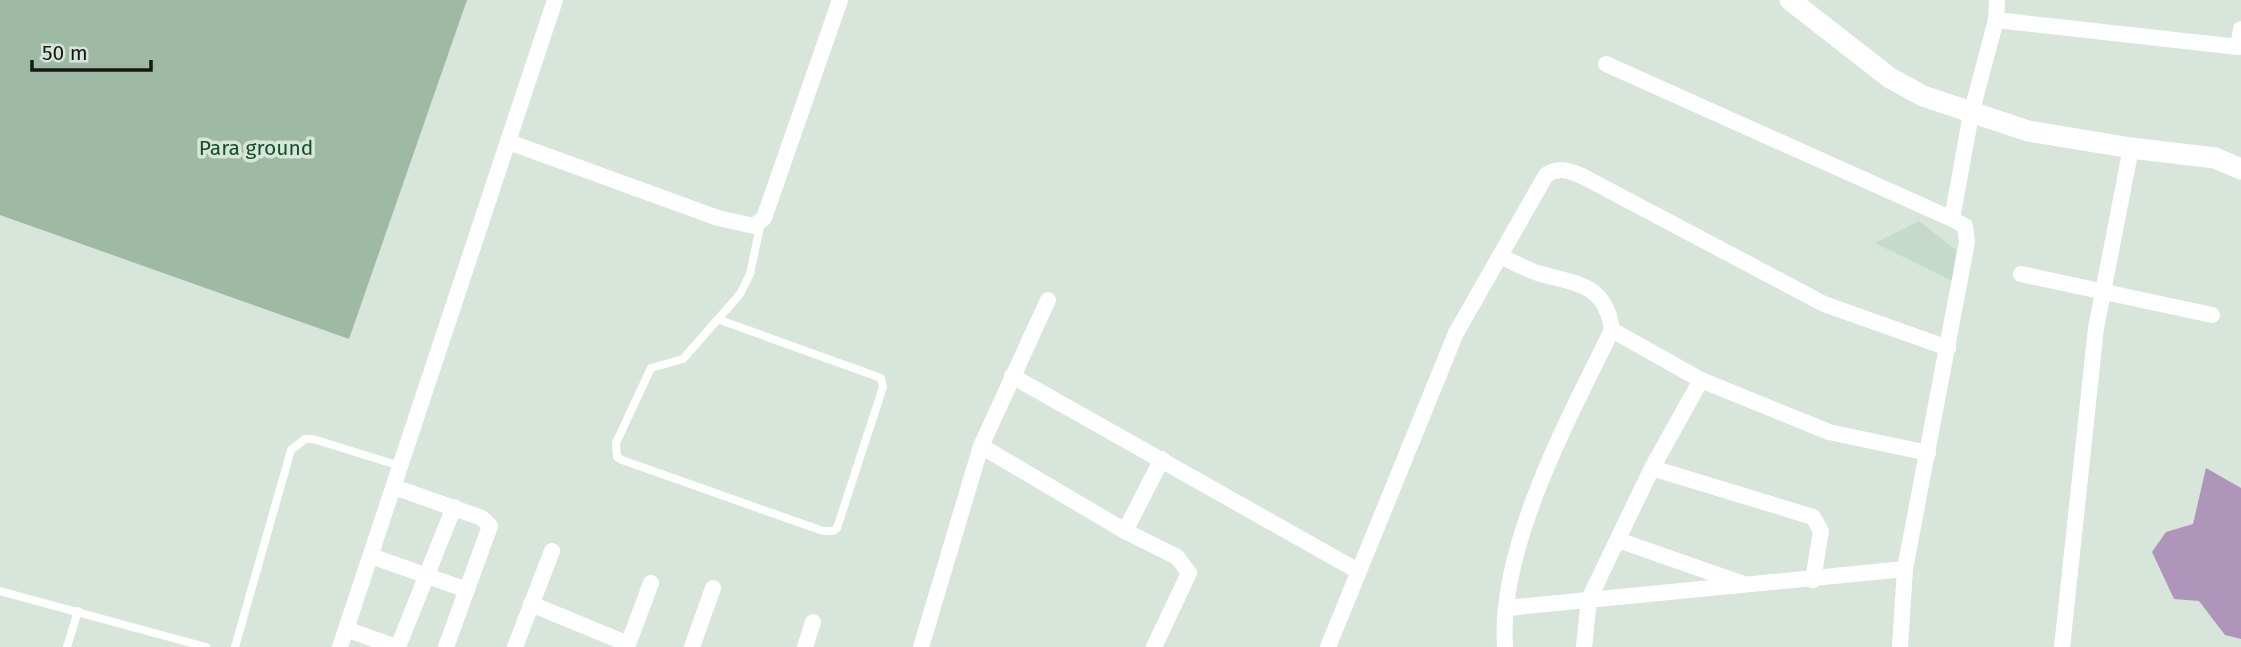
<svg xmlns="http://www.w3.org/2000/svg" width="2241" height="647" viewBox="0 0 2241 647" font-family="'Fira Sans',sans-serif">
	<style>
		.built { fill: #c6dacb }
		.green { fill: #9ebaa4 }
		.water { fill: #b095ba }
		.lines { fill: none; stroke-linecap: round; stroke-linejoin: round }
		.lane { stroke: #fff; stroke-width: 8 }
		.street { stroke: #fff; stroke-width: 16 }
		.secondary { stroke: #fff; stroke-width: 21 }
		.labels { text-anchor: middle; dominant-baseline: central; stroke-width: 7; stroke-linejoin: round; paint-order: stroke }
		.park-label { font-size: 21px; fill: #12522b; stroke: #d7e5da }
	</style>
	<rect width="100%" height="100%" fill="#d7e5da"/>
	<path class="built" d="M 1919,221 L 1956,250 L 1952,281 L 1875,243 Z"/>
	<path class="green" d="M 0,0 L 467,0 L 349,339 L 0,215 Z"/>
	<path class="water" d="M 2206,468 L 2241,488 L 2241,639 L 2225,635 L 2199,601 L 2174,599 L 2152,552 L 2166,532 L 2193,524 Z"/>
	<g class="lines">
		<g class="lane">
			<path d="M 720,320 L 881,378 L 883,387 L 837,528 L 833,531 L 823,531 L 622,460 L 617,457 L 616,443 L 651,368 L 683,359 L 740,294 L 750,274 L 761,222"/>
			<path d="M 0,591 L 206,647"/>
			<path d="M 67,647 L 78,611"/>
			<path d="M 235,647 L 291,450 L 305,439 L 313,439 L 400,466"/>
		</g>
		<g class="street">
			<path d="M 1996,20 L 2238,47 L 2241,29"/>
			<path d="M 1606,64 L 1952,219"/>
			<path d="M 509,142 L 718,218 L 754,226 L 764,218 L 840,0"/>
			<path d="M 1500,256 C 1513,262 1527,270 1541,274 C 1577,284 1606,284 1612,330"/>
			<path d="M 2021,274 L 2212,315"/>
			<path d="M 1012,376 L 1358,571"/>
			<path d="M 981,446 L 1125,531 L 1162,459"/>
			<path d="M 1652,468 L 1813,517 L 1821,531 L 1813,580"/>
			<path d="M 394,487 L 482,518 L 490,526 L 446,647"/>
			<path d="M 1125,531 L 1177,557 L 1189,573 L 1154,647"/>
			<path d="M 1618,540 L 1741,583"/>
			<path d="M 371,556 L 467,590"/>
			<path d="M 531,604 L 628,644"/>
			<path d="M 1507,608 L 1905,569"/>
			<path d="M 346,629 L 396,647"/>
			<path d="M 340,647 L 555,0"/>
			<path d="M 398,647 L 454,507"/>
			<path d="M 515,647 L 552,551"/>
			<path d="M 627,647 L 651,583"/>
			<path d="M 692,647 L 713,588"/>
			<path d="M 805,647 L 813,622"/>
			<path d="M 921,647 L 981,446 L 1048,300"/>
			<path d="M 1328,647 L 1456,333 L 1546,175 C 1560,166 1570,171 1584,177 L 1824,304 L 1948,348"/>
			<path d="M 1505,647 C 1498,547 1569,418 1612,330 L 1701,380 L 1829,432 L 1928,453"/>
			<path d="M 1584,647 L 1589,599 L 1652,468 L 1701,380"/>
			<path d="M 1900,647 L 1905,569 L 1967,242 L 1965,226 L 1952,219 L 1971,114 L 1996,20 L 1997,0"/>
			<path d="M 2062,647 L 2096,328 L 2131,148"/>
		</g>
		<path class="secondary" d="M 1790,0 L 1890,78 L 1923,96 L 2028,131 L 2131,148 L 2215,158 L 2241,169"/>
	</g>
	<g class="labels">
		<g class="park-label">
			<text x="256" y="148">Para ground</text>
		</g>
	</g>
	<path d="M32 60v10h119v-10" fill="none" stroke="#141915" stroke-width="3.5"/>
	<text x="42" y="60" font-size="21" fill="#141915" stroke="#d7e5da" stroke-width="5" paint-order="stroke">50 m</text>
</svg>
